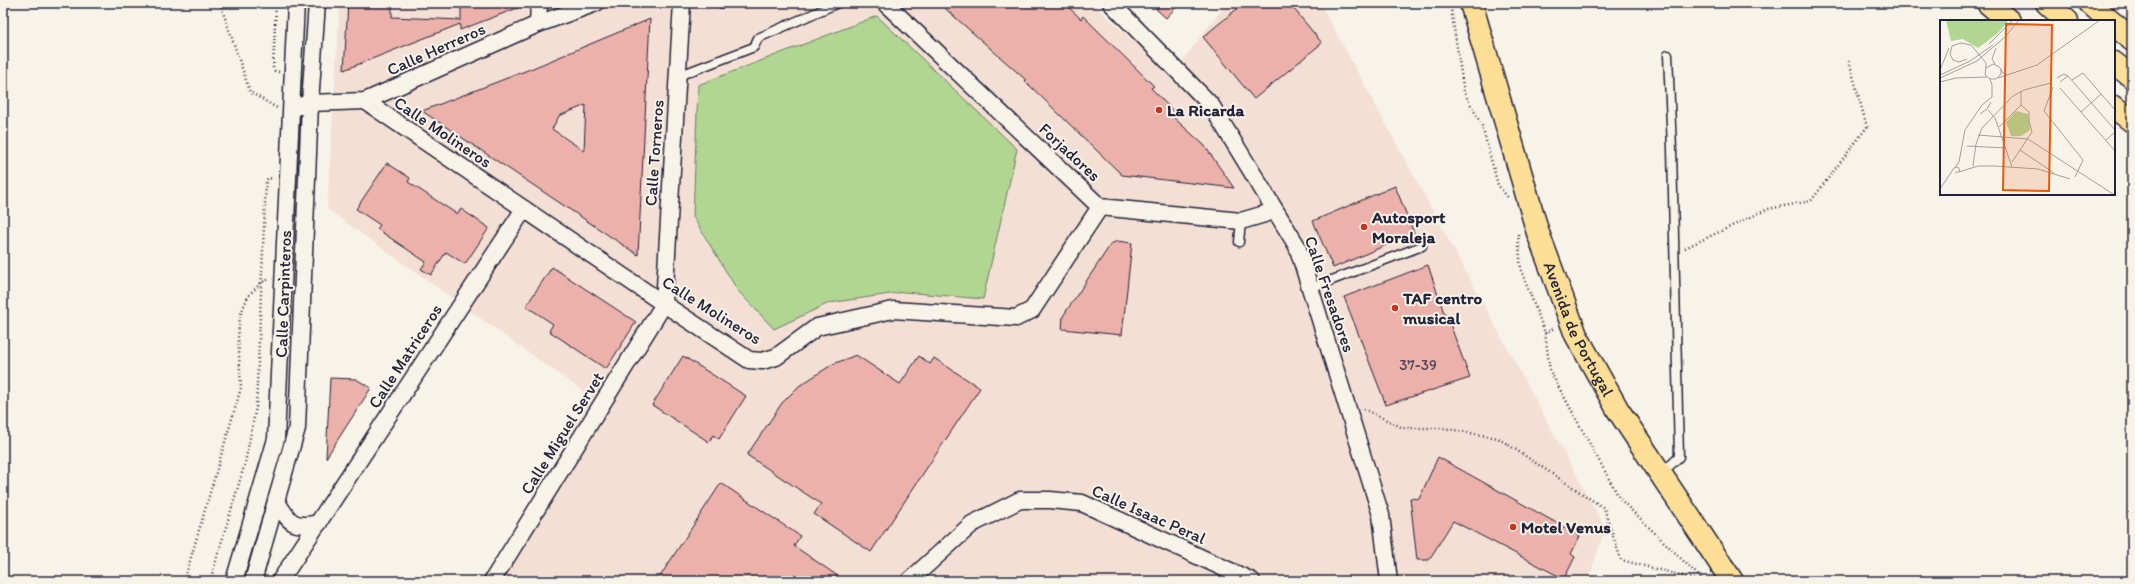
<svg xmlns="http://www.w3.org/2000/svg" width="2135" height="584" viewBox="0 0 2135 584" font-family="Itim,sans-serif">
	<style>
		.built { fill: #f4dfd5 }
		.green { fill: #b1d691; stroke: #6a7c66 }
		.building { fill: #ecb1aa; stroke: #22223b; fill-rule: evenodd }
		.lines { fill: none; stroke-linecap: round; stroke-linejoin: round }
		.service-casing { stroke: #22223b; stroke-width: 11 }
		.minor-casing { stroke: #22223b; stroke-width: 19 }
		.primary-casing { stroke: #22223b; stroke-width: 25 }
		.motorway-casing { stroke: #22223b; stroke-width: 25 }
		.path { stroke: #22223b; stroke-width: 2.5; stroke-dasharray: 1 3; stroke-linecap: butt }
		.service { stroke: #f7f3e8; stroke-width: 8 }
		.minor { stroke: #f7f3e8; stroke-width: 16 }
		.primary { stroke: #fdde96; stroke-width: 22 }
		.motorway { stroke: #fdde96; stroke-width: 22 }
		.poi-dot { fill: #c8321e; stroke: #f7f3e8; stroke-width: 1.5 }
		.labels { text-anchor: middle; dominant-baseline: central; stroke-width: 4; stroke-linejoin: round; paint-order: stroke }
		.number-label { font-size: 15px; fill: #544657 }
		.street-label { font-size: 17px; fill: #22223b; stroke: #f7f3e8 }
		.poi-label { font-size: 17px; font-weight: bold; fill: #22223b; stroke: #f7f3e8; text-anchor: start }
		.inset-road { fill: none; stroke: #a29fa3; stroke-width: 1 }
		.view { fill: #e8590c; fill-opacity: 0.15; stroke: #e8590c; stroke-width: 2 }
		.inset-edge { fill: none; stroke: #22223b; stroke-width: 2 }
	</style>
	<rect width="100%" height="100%" fill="#f7f3e8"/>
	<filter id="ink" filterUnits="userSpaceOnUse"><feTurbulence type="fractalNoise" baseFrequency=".025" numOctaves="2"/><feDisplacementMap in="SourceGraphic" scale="8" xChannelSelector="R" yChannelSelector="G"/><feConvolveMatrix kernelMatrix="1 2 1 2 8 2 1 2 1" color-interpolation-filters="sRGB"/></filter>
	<g filter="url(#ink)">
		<path class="built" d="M 340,3 L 1092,3 L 1171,75 L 1227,3 L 1320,3 L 1605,528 L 1588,581 L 490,581 L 591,397 L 327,209 Z"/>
		<path class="green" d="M 877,16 L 1017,149 L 983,299 L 904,292 L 829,303 L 774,329 L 738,291 L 693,217 L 698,85 Z"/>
		<g class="building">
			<path d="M 348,3 L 392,3 L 392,17 L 461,20 L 461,3 L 528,4 L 460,30 L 460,24 L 344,70 Z"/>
			<path d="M 939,3 L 1064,3 L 1081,19 L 1083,16 L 1154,86 L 1151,88 L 1177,115 L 1174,118 L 1204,145 L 1234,188 L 1122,175 L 1025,81 L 1026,80 Z"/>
			<path d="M 1162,3 L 1180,3 L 1166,18 L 1156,9 Z"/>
			<path d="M 1244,3 L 1289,3 L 1322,43 L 1254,99 L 1203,37 Z"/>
			<path d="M 650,19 L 638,255 L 422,111 L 533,68 ZM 586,105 L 584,151 L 552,129 L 559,116 Z"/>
			<path d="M 387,163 L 410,178 L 408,182 L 457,214 L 461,209 L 489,228 L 465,264 L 446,252 L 431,275 L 421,269 L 426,262 L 377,229 L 380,225 L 356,209 Z"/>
			<path d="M 1395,186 L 1414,233 L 1333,268 L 1313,221 Z"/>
			<path d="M 1117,241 L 1132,243 L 1122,335 L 1062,329 L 1063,316 L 1111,244 Z"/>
			<path d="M 1428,265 L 1448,325 L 1450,324 L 1470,378 L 1386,405 L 1344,297 Z"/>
			<path d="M 552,267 L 636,322 L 606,369 L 549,331 L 553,324 L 526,306 Z"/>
			<path d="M 856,355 L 900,384 L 919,356 L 930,364 L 934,358 L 980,388 L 871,552 L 814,514 L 821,504 L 747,455 L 782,403 L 799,386 L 833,364 Z"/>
			<path d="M 683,356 L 746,396 L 719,439 L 713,435 L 709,442 L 652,405 Z"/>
			<path d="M 330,378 L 356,379 L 371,388 L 326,458 Z"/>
			<path d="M 1438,457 L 1580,536 L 1571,554 L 1575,557 L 1564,579 L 1453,521 L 1429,560 L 1417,560 L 1410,498 L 1419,499 Z"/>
			<path d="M 721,483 L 800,536 L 794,546 L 845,581 L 657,581 Z"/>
		</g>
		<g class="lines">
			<g class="service-casing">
				<g id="service">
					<path d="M 721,3 L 722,3"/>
					<path d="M 678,76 L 754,47 L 758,38 L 838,3"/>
					<path d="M 1239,242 L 1241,221"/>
					<path d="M 1311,288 L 1422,246"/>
					<path d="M 1662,473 L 1679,457 L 1672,149 L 1668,55"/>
				</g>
			</g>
			<g class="minor-casing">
				<g id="minor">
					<path d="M 885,3 L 1100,207 L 1241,221 L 1275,211"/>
					<path d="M 1111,3 L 1211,105 L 1297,246 L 1381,515 L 1389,581"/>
					<path d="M 538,24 L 539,3"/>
					<path d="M 365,101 L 664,304 L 749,360 L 762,361 L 776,357 L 817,327 L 893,310 L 1016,318 L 1032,310 L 1100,207"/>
					<path d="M 300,106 L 310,103 L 365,101 L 538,24 L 596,3"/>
					<path d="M 276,500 C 289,522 292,529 319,523"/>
					<path d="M 234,581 L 276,439 L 296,3"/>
					<path d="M 253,581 L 297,428 L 310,103 L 317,3"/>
					<path d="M 280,581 L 524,209"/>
					<path d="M 492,581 L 664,304 L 682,3"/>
					<path d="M 909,581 L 972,524 L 1020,500 L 1050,500 L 1082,503 L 1252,581"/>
				</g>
			</g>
			<g class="primary-casing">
				<g id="primary">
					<path id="s1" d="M 1471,3 L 1538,233 L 1576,335 L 1618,410 L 1732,581"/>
				</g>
			</g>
			<g class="motorway-casing">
				<g id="motorway">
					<path d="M 1988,3 L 2009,21"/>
					<path d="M 2047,3 L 2067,21"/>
					<path d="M 2090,3 L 2110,21"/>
					<path d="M 2114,24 L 2132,40"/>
					<path d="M 2114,63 L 2132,77"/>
					<path d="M 2114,107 L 2132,121"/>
				</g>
			</g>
			<g class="path">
				<path d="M 220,3 L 250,92 L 277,108"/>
				<path d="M 276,3 L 273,69 L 275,71 L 279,72"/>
				<path d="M 1450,3 L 1464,92 L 1482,126 L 1498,185 L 1509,199"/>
				<path d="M 1518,234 L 1521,270 L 1545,333 L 1550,371 L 1620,499 L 1704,581"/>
				<path d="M 1685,248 L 1768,209 L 1811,201 L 1867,127 L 1849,61"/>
				<path d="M 1545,333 L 1554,328"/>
				<path d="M 1364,409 L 1403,428 L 1443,428 L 1498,438 L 1604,508 L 1621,560 L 1703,581"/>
				<path d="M 184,581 L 241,388 L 238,336 L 240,316 L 248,296 L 262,282 L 270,279"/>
				<path d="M 210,581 L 245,463 L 256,407 L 266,181 L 268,178 L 274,179"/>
			</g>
			<use href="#service" class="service"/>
			<use href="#minor" class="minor"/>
			<use href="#primary" class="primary"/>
			<use href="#motorway" class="motorway"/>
		</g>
	</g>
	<g class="poi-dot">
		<circle cx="1159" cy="110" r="4"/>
		<circle cx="1364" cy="227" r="4"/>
		<circle cx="1395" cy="308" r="4"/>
		<circle cx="1513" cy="527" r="4"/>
	</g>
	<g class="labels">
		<g class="number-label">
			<text x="1418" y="365">37-39</text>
		</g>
		<g class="street-label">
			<text transform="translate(436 49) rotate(-24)">Calle Herreros</text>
			<text transform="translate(443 132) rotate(34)">Calle Molineros</text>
			<text transform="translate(1070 152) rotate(43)">Forjadores</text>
			<text transform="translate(654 153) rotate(-86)">Calle Torneros</text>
			<text transform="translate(283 294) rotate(-88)">Calle Carpìnteros</text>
			<text transform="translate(1330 294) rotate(71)">Calle Fresadores</text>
			<text transform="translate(712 310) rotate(32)">Calle Molineros</text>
			<text stroke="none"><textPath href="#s1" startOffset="344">Avenida de Portugal</textPath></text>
			<text transform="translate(405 356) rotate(-57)">Calle Matriceros</text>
			<text transform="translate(562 433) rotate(-58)">Calle Miguel Servet</text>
			<text transform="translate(1149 514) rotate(24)">Calle Isaac Peral</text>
		</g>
		<g class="poi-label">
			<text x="1167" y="110">La Ricarda</text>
			<text x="1372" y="217">Autosport<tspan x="1372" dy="20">Moraleja</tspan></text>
			<text x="1403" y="298">TAF centro<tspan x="1403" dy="20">musical</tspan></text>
			<text x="1521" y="527">Motel Venus</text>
		</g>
	</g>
	<g transform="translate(1940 20)">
		<rect width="175" height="175" fill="#f7f3e8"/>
		<path d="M 6,0 L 69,0 L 58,13 L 38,28 L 23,19 L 11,21 ZM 76,91 L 88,94 L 90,110 L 81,116 L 71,116 L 66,102 Z" fill="#b1d691"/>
		<path class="inset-road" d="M 49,24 L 73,0M 27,39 L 19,42 L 13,40 L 10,34 L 12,26 L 21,23 L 31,25 L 46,43 L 46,48M 55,44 L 52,39 L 56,28M 61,49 L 61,54 L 56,59 L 50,59 L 45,55 L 46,48 L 53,44 L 58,46 L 60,48 L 63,53 L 67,55M 0,50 L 9,28M 0,55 L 30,41 L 53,25M 128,56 L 175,110M 0,58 L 37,41 L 65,17 L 79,0M 58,58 L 97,45 L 160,0M 117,58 L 124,54 L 128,56 L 120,62M 132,60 L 143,53 L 175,90M 0,62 L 16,58 L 47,57M 113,67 L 104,91 L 143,140 L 135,157M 120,68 L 175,131M 48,90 L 55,98 L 72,147M 141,92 L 161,74M 40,94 L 47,89 L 51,82M 59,107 L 81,85 L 81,71M 38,115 L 88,119 L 173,174M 166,120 L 175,112M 27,126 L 66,128M 80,130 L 114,153M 72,142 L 92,112 L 89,101 L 89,92 L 81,85M 33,146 L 36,124 L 42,108 L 73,76 L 84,70 L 111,63M 15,147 L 19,142 L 25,110 L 42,85 L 52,77 L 52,65 L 50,59M 19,152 L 38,146 L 54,146 L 98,149 L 130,159M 0,169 L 14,148 L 18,147 L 20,151 L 15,153"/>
		<path class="view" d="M 66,4 L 112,5 L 109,171 L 63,170 Z"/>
		<rect width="175" height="175" class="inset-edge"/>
	</g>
	<rect width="2135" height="584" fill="none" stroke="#f7f3e8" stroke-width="16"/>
	<rect x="8" y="8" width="2119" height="568" fill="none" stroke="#22223b" stroke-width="1.5" filter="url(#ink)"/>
</svg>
